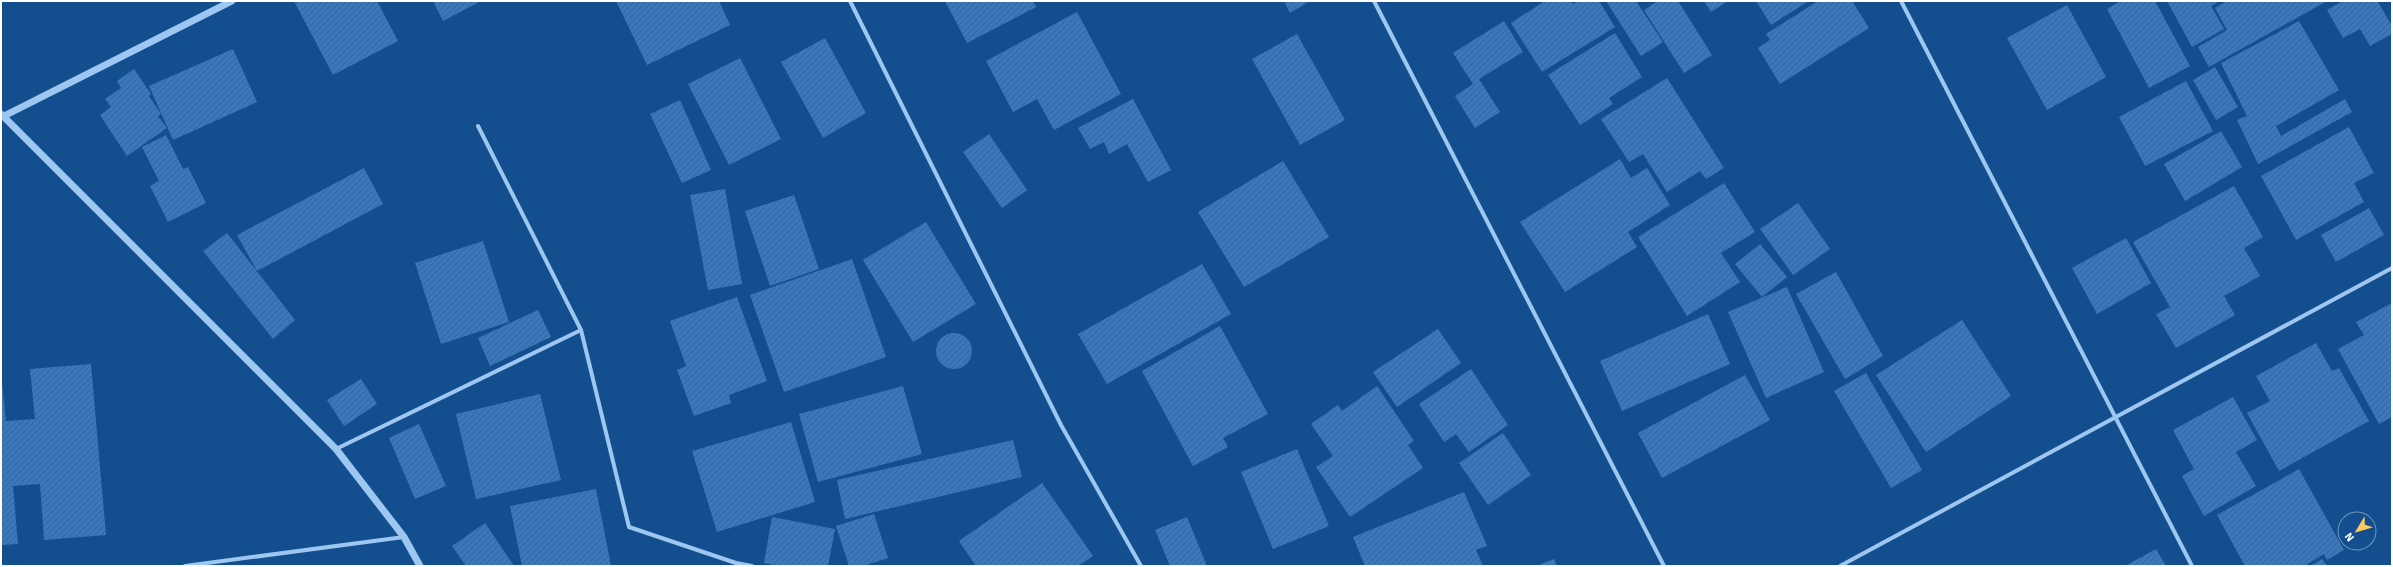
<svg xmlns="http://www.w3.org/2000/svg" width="2393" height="567" viewBox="0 0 2393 567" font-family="Signika,sans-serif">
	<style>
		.building { fill: url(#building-hatch) }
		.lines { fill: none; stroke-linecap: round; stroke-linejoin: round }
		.minor { stroke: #9dc7f1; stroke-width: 4 }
		.tertiary { stroke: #9dc7f1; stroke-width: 7 }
	</style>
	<defs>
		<pattern id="building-hatch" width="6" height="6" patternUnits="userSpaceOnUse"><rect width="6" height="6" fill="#3c78b7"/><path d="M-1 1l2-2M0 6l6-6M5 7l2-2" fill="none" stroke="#446282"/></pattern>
	</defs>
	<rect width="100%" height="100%" fill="#134f8e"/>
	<g class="building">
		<path d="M 294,1 L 377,1 L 398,41 L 333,75 Z"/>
		<path d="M 433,1 L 481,1 L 443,21 Z"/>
		<path d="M 616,1 L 719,1 L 730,25 L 647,65 Z"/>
		<path d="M 945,1 L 1033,1 L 1036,7 L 967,43 Z"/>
		<path d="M 1284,1 L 1307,1 L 1308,2 L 1290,13 Z"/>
		<path d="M 1545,1 L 1571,1 L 1573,4 L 1578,1 L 1599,1 L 1615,27 L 1542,72 L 1511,23 Z"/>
		<path d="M 1606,1 L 1636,1 L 1663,42 L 1641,56 Z"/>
		<path d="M 1658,1 L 1678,1 L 1712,55 L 1684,73 L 1644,10 Z"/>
		<path d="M 1704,1 L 1728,1 L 1711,12 Z"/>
		<path d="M 1756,1 L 1809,1 L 1771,25 Z"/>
		<path d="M 1818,1 L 1852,1 L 1869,28 L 1780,84 L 1758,48 L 1770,40 L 1766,34 Z"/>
		<path d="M 2121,1 L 2155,1 L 2190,66 L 2149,88 L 2107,9 Z"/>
		<path d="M 2167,1 L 2220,1 L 2211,6 L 2224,29 L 2192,47 Z"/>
		<path d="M 2227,1 L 2327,1 L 2209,67 L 2198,47 L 2227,30 L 2215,8 Z"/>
		<path d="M 2343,1 L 2380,1 L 2378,2 L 2392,26 L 2392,34 L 2370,46 L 2360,29 L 2343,38 L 2327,10 Z"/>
		<path d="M 2067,5 L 2106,77 L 2047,110 L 2007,38 Z"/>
		<path d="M 1077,12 L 1121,94 L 1054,130 L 1037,99 L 1013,112 L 986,61 Z"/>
		<path d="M 1504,21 L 1523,52 L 1479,79 L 1500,112 L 1475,128 L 1455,96 L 1473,84 L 1453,53 Z"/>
		<path d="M 2299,21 L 2339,90 L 2276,126 L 2281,136 L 2345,99 L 2352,112 L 2258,164 L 2237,120 L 2247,116 L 2221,63 Z"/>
		<path d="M 1615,33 L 1642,77 L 1609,98 L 1613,104 L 1580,125 L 1548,75 Z"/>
		<path d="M 1297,34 L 1345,120 L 1300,145 L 1252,59 Z"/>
		<path d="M 825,38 L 866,113 L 823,138 L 781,62 Z"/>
		<path d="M 233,49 L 257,102 L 173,140 L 149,86 Z"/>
		<path d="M 740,58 L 781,139 L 729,165 L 688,84 Z"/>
		<path d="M 2215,67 L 2238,107 L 2216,120 L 2193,80 Z"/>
		<path d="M 134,69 L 151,94 L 149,96 L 161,114 L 158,116 L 167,128 L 127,156 L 100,115 L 111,107 L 105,99 L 121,88 L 117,81 Z"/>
		<path d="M 1667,78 L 1724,168 L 1706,179 L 1700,171 L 1667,192 L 1643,154 L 1629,162 L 1601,119 Z"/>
		<path d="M 2186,81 L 2213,131 L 2145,166 L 2119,117 Z"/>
		<path d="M 1133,99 L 1171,170 L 1148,182 L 1127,144 L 1109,154 L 1104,142 L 1090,149 L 1078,128 Z"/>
		<path d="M 680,100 L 711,170 L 682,183 L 650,114 Z"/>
		<path d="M 2349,127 L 2374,173 L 2354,183 L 2364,202 L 2296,240 L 2261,176 Z"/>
		<path d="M 2221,131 L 2242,167 L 2185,201 L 2164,164 Z"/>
		<path d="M 989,134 L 1027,190 L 1002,208 L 963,152 Z"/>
		<path d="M 166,135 L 183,169 L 188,167 L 206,203 L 168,222 L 150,186 L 159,181 L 142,147 Z"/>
		<path d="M 1620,159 L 1631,178 L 1647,168 L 1670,205 L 1628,232 L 1637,247 L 1565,292 L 1520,222 Z"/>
		<path d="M 1283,161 L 1329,237 L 1244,287 L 1198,212 Z"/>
		<path d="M 364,168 L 383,204 L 257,271 L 237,235 Z"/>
		<path d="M 1724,183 L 1755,232 L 1721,253 L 1740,282 L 1687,316 L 1638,237 Z"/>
		<path d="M 2234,186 L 2263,237 L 2244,248 L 2260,276 L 2224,296 L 2235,315 L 2176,348 L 2156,314 L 2170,307 L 2133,242 Z"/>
		<path d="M 725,189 L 742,284 L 708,290 L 690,195 Z"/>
		<path d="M 794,195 L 819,269 L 770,286 L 745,211 Z"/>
		<path d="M 1798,203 L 1830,249 L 1793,275 L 1760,229 Z"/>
		<path d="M 2369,208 L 2384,235 L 2336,262 L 2321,235 Z"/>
		<path d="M 926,222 L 976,304 L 913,342 L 863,260 Z"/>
		<path d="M 227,233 L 295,320 L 273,339 L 203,251 Z"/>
		<path d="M 2126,238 L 2151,283 L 2097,314 L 2072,268 Z"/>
		<path d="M 483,241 L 509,322 L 441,344 L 415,263 Z"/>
		<path d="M 1760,244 L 1787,277 L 1762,297 L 1735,264 Z"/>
		<path d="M 852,259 L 886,357 L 784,392 L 750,295 Z"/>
		<path d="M 1202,264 L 1231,314 L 1107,384 L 1078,334 Z"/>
		<path d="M 1836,272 L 1883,356 L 1845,379 L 1796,294 Z"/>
		<path d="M 1787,287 L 1824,372 L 1766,398 L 1728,312 Z"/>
		<path d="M 737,297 L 767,381 L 729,395 L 731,403 L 694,416 L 677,370 L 686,366 L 670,321 Z"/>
		<path d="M 2392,303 L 2392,417 L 2379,424 L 2338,349 L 2364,335 L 2356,322 Z"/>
		<path d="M 538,310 L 551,337 L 490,366 L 478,338 Z"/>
		<path d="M 1708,314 L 1730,364 L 1622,411 L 1600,361 Z"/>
		<path d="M 1962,320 L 2011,396 L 1926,452 L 1876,375 Z"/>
		<path d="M 1220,326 L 1268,414 L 1223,438 L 1228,447 L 1193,466 L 1142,371 Z"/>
		<path d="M 1438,329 L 1461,363 L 1397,407 L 1373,372 Z"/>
		<circle cx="954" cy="351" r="18"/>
		<path d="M 2316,343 L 2332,371 L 2339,368 L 2369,421 L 2279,471 L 2247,413 L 2270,401 L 2256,376 Z"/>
		<path d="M 91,364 L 106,535 L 44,540 L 40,484 L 13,486 L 18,544 L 1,545 L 1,373 L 6,421 L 35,419 L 30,369 Z"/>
		<path d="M 1471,369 L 1508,425 L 1469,452 L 1456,434 L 1444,442 L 1419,404 Z"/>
		<path d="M 1866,373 L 1922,470 L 1891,488 L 1834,391 Z"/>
		<path d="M 1745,375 L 1770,420 L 1662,478 L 1638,433 Z"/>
		<path d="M 361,379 L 377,404 L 344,426 L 327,400 Z"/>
		<path d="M 903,386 L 922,454 L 818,482 L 799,414 Z"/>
		<path d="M 1377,386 L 1414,441 L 1408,445 L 1423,468 L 1350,517 L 1316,467 L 1333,456 L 1311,424 L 1338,405 L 1342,411 Z"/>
		<path d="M 540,394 L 561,480 L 476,499 L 456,414 Z"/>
		<path d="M 2233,397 L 2257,440 L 2236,452 L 2256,486 L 2204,516 L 2182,476 L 2194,469 L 2173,430 Z"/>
		<path d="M 791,422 L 815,502 L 717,532 L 692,451 Z"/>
		<path d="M 419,424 L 446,486 L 415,499 L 389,438 Z"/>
		<path d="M 1503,433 L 1531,475 L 1488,505 L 1459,463 Z"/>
		<path d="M 1013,440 L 1022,477 L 845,519 L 837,480 Z"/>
		<path d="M 1297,449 L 1329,526 L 1273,549 L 1241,472 Z"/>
		<path d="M 2299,469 L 2344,550 L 2327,560 L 2324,554 L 2304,566 L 2245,566 L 2217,515 Z"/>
		<path d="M 1042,483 L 1093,556 L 1078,566 L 976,566 L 959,541 Z"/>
		<path d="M 596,489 L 611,566 L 522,566 L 510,506 Z"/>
		<path d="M 1464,492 L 1487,546 L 1476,550 L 1483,566 L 1365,566 L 1353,537 Z"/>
		<path d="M 874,514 L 888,558 L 863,566 L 849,566 L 836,526 Z"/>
		<path d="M 772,517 L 835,529 L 828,566 L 779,566 L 764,563 Z"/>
		<path d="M 1187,517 L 1207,566 L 1170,566 L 1155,530 Z"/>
		<path d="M 485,523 L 514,566 L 466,566 L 452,546 Z"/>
		<path d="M 2156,549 L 2166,566 L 2125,566 Z"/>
		<path d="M 1554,559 L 1557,566 L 1536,566 Z"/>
		<path d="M 2322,559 L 2327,566 L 2310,566 Z"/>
	</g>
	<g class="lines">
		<g class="minor">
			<path d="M 850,1 L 1061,425 L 1141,566"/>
			<path d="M 1374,1 L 1664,566"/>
			<path d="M 1901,1 L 2192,566"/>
			<path d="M 478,126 L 581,330 L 629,527 L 736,563 L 752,566"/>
			<path d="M 336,449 L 581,330"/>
			<path d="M 185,566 L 404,537"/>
			<path d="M 1840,566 L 2392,268"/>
		</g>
		<g class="tertiary">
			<path d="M 1,114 L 336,449 L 404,537 L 420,566"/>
			<path d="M 4,116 L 232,1"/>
		</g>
	</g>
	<rect width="2393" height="567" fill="none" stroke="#ffffff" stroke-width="4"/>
	<g transform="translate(2357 531) rotate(232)"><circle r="19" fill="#134f8e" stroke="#7195bb"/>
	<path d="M0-3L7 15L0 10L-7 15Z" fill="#ffc95d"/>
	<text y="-6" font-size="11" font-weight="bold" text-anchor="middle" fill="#ffffff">N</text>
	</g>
</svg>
